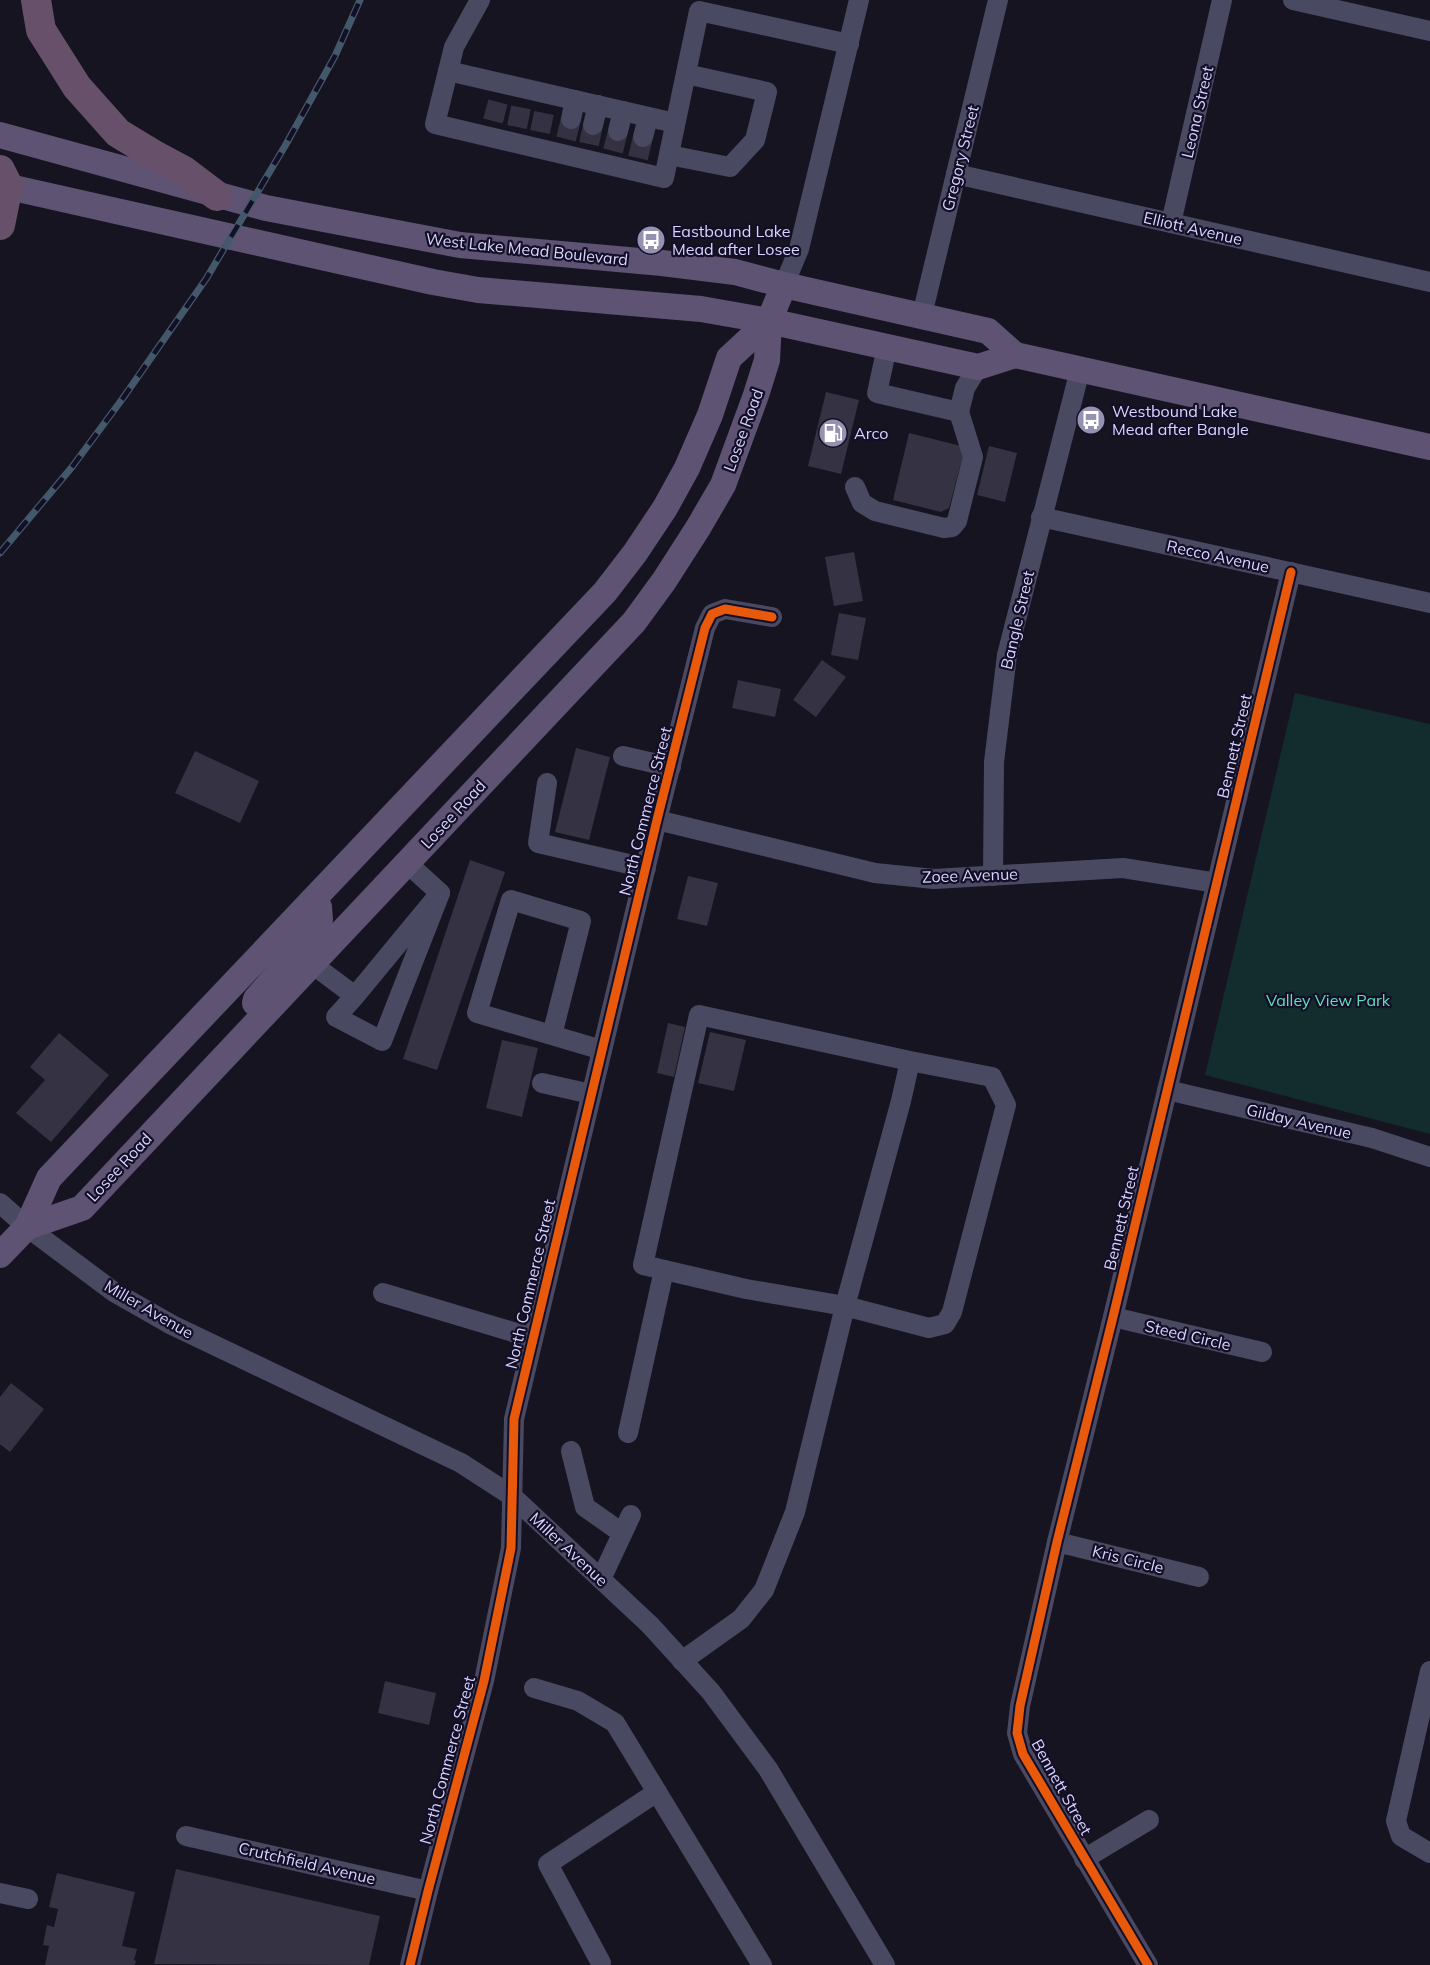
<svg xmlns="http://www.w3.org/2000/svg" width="1430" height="1965" viewBox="0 0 1430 1965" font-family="Mulish,sans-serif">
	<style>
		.green { fill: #132c2d }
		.building { fill: #343243 }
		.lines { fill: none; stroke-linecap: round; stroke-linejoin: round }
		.minor-tunnel { stroke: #333142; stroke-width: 20; stroke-dasharray: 20 10; stroke-linecap: butt }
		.minor { stroke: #4a4962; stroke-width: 20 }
		.major { stroke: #5e5373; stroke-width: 26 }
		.highway { stroke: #67516a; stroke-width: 30 }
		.rail-casing { stroke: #43596b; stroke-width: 7 }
		.rail { stroke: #130f26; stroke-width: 4.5; stroke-dasharray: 14; stroke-linecap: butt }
		.cycleway-casing { stroke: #130f26; stroke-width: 13 }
		.cycleway { stroke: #e8590c; stroke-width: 9 }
		.labels { text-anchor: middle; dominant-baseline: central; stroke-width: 4.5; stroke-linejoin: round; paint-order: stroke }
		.street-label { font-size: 16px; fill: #d9d4ff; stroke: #130f26 }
		.poi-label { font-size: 16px; fill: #d9d4ff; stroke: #130f26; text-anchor: start }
		.park-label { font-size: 16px; fill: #5fe0c0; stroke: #130f26 }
	</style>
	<rect width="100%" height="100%" fill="#161421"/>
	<path class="green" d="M 1295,693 L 1430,724 L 1430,1134 L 1205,1075 Z"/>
	<g class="building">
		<path d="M 826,392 L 859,400 L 841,474 L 808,466 Z"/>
		<path d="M 909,433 L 961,446 L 963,456 L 949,508 L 941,512 L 893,500 Z"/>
		<path d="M 989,446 L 1017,453 L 1005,502 L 977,495 Z"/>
		<path d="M 854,552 L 863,601 L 834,606 L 825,557 Z"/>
		<path d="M 839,613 L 866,618 L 858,660 L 831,655 Z"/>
		<path d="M 822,660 L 846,677 L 816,717 L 793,700 Z"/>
		<path d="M 738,680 L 781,689 L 775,717 L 732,708 Z"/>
		<path d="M 576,748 L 610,757 L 589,840 L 555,832 Z"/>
		<path d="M 195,751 L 259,781 L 240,823 L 175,793 Z"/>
		<path d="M 470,860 L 505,872 L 437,1070 L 403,1059 Z"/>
		<path d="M 688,876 L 718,883 L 707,926 L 677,919 Z"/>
		<path d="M 668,1023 L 685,1027 L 674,1077 L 657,1073 Z"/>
		<path d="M 710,1032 L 746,1040 L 734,1091 L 698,1083 Z"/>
		<path d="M 59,1033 L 109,1075 L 51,1142 L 16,1113 L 45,1080 L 30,1067 Z"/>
		<path d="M 502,1040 L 538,1048 L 522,1117 L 486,1108 Z"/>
		<path d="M 11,1383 L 44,1409 L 10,1452 L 0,1444 L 0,1397 Z"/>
		<path d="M 385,1681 L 436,1693 L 429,1725 L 378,1713 Z"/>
		<path d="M 176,1869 L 380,1916 L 369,1965 L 154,1964 Z"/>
		<path d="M 57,1873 L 135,1892 L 122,1946 L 137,1949 L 134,1960 L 136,1961 L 135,1965 L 45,1965 L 49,1946 L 43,1945 L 47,1925 L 54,1927 L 58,1909 L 49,1907 Z"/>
	</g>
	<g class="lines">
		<g class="minor-tunnel">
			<path d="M 493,121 L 498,102"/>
			<path d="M 517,127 L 521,107"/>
			<path d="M 540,132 L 544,113"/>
			<path d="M 566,139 L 571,119"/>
			<path d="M 589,144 L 593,125"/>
			<path d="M 613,151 L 618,131"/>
			<path d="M 638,158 L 643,137"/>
		</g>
		<g class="minor">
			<path d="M 480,0 L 454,47 L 435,124 L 664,178 L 699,11 L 849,44"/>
			<path d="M 1293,0 L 1430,31"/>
			<path d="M 448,71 L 675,123"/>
			<path d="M 571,119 L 575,100"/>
			<path d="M 593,125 L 598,105"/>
			<path d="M 618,131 L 623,111"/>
			<path d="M 643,137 L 648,118"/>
			<path d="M 669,155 L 730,167 L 755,140 L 767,92 L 686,74"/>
			<path d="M 956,174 L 1430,282"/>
			<path d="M 1171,223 L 1222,0"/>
			<path d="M 784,285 L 799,249 L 859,0"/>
			<path d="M 922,315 L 998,0"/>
			<path d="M 887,347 L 877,393 L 959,412 L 965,388 L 978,367"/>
			<path d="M 855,487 L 862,503 L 875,511 L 944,528 L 952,527 L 957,521 L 973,457 L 959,412"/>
			<path d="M 1041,517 L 1430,603"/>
			<path d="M 623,756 L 671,767"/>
			<path d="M 547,783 L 538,843 L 646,868"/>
			<path d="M 657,820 L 875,873 L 934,879 L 1123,868 L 1217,883"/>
			<path d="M 407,863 L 440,893"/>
			<path d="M 993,876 L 994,762 L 1007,655 L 1080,370"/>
			<path d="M 312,964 L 355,996 L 336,1017 L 382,1041 L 440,893 L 355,996"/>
			<path d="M 552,1035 L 581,921 L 511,900 L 477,1013 L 602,1050"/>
			<path d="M 542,1083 L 591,1094"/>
			<path d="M 1167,1090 L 1372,1138 L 1430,1157"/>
			<path d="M 0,1203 L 27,1227 L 114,1292 L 172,1325 L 461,1463 L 512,1496 L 650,1625 L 711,1692 L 768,1769 L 885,1965"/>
			<path d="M 383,1293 L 533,1338"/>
			<path d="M 1113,1317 L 1262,1352"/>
			<path d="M 628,1433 L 664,1270"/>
			<path d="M 571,1451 L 585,1507 L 622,1533"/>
			<path d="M 1057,1542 L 1199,1577"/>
			<path d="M 601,1579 L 631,1515"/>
			<path d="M 682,1661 L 741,1619 L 764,1590 L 795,1512 L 845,1306 L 901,1101 L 910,1061 L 699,1015 L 643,1265 L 746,1289 L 845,1306 L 929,1328 L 945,1324 L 952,1312 L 1006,1105 L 992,1077 L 910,1061"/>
			<path d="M 1430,1671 L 1396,1821 L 1401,1836 L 1430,1853"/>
			<path d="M 534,1688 L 578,1701 L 615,1723 L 762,1965"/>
			<path d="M 186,1836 L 428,1891"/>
			<path d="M 1084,1859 L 1149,1820"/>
			<path d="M 0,1893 L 28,1899"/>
			<path d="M 601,1963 L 548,1864 L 657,1792"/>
			<path d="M 410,1965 L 428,1891 L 484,1681 L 511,1548 L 514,1419 L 657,820 L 705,628 L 712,614 L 725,609 L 772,617"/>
			<path d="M 1148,1965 L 1023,1754 L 1017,1733 L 1020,1706 L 1057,1542 L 1113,1317 L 1291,572"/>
		</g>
		<g class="major">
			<path d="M 0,135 L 266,208 L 460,245 L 662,263 L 735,272 L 784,285 L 988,331 L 1015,355 L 1430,447"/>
			<path d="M 0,185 L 433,282 L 478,290 L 701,309 L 769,321 L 978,367 L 1015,355"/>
			<path d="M 255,1003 L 256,999 L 316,930 L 320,920 L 319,907 L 312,901"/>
			<path d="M 27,1227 L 82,1208 L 634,622 L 664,581 L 698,528 L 723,485 L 756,395 L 767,360 L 769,321 L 784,285"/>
			<path d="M 0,1255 L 27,1227 L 49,1178 L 605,592 L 635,553 L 665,508 L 687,468 L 710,415 L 729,358 L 769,321"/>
		</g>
		<g class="highway">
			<path d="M 36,0 L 41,30 L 77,87 L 118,133 L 156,156 L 184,171 L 217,196"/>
			<path d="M 0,170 L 8,186 L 0,225"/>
		</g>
		<g class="rail-casing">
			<path id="rail" d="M 0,553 L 72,467 L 123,398 L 206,279 L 285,146 L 335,56 L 360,0"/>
		</g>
		<use href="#rail" class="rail"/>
		<g class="cycleway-casing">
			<g id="cycleway">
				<path d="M 410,1965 L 428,1891 L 484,1681 L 511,1548 L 514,1419 L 657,820 L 705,628 L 712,614 L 725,609 L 772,617"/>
				<path d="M 1148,1965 L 1023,1754 L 1017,1733 L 1020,1706 L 1057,1542 L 1113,1317 L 1291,572"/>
			</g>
		</g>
		<use href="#cycleway" class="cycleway"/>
	</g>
	<defs>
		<g id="bus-disc" transform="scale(1.5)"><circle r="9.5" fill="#9591b1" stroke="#130f26"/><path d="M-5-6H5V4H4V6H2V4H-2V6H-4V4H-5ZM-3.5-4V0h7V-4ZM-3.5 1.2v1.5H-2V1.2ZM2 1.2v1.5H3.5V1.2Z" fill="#fff"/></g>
		<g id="fuel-disc" transform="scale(1.5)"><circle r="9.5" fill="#9591b1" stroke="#130f26"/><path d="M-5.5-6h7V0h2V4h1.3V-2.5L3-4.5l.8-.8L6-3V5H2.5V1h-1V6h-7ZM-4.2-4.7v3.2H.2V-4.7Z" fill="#fff"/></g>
	</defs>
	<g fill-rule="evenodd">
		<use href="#bus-disc" x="651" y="240"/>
		<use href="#bus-disc" x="1091" y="420"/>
		<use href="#fuel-disc" x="833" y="433"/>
	</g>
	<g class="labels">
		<g class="street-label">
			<text transform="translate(1197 112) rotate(-77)">Leona Street</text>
			<text transform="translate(960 158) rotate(-76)">Gregory Street</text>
			<text transform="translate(1193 228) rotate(13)">Elliott Avenue</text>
			<text transform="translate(527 249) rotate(6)">West Lake Mead Boulevard</text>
			<text transform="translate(743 430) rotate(-70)">Losee Road</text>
			<text transform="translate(1218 556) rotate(12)">Recco Avenue</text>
			<text transform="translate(1017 620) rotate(-77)">Bangle Street</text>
			<text transform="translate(1234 746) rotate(-77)">Bennett Street</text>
			<text transform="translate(645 811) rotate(-76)">North Commerce Street</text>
			<text transform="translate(453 814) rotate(-47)">Losee Road</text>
			<text transform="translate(970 875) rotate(-2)">Zoee Avenue</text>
			<text transform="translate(1299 1121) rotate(13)">Gilday Avenue</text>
			<text transform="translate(119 1167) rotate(-47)">Losee Road</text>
			<text transform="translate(1121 1218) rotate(-77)">Bennett Street</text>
			<text transform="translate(530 1284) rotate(-77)">North Commerce Street</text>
			<text transform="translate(149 1309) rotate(30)">Miller Avenue</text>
			<text transform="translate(1188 1335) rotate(13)">Steed Circle</text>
			<text transform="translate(569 1549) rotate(43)">Miller Avenue</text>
			<text transform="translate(1128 1559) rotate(14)">Kris Circle</text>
			<text transform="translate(447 1760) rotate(-75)">North Commerce Street</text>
			<text transform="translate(1062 1787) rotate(61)">Bennett Street</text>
			<text transform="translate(307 1863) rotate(13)">Crutchfield Avenue</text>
		</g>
		<g class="poi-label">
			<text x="672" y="231">Eastbound Lake<tspan x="672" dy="18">Mead after Losee</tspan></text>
			<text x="1112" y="411">Westbound Lake<tspan x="1112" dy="18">Mead after Bangle</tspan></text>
			<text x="854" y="433">Arco</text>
		</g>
		<g class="park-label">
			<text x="1328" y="1000">Valley View Park</text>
		</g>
	</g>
</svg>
